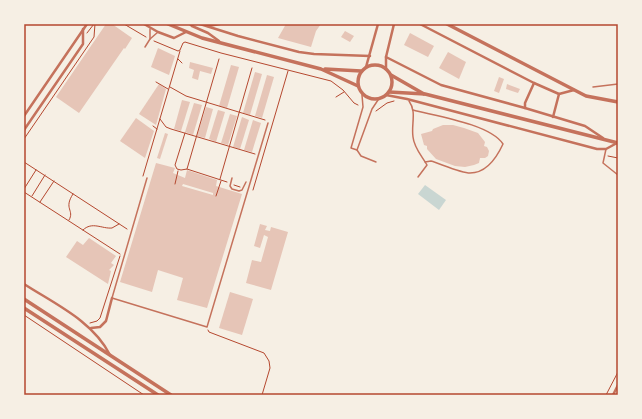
<svg xmlns="http://www.w3.org/2000/svg" width="642" height="419" viewBox="0 0 642 419" font-family="'Playfair Display',serif">
	<style>
		.water { fill: #c9d6d2 }
		.building { fill: #e6c5b7; fill-rule: evenodd }
		.lines { fill: none; stroke-linecap: round; stroke-linejoin: round }
		.path { stroke: #b5482f; stroke-width: 1 }
		.service { stroke: #c5725c; stroke-width: 1.5 }
		.minor { stroke: #c5725c; stroke-width: 2.5 }
		.tertiary { stroke: #c5725c; stroke-width: 3.5 }
		.neatline { fill: none; stroke: #b5482f; stroke-width: 1.5 }
	</style>
	<rect width="100%" height="100%" fill="#f6efe4"/>
	<path class="water" d="M 425,185 L 446,200 L 439,210 L 418,194 Z"/>
	<g class="building">
		<path d="M 106,24 L 112,24 L 132,38 L 125,49 L 124,48 L 79,113 L 56,97 Z"/>
		<path d="M 286,24 L 321,24 L 316,31 L 311,47 L 278,38 Z"/>
		<path d="M 345,31 L 354,36 L 350,42 L 341,37 Z"/>
		<path d="M 410,33 L 434,46 L 428,57 L 404,45 Z"/>
		<path d="M 158,48 L 175,56 L 169,75 L 151,67 Z"/>
		<path d="M 448,52 L 466,62 L 459,79 L 439,68 Z"/>
		<path d="M 190,62 L 213,68 L 211,74 L 200,71 L 198,80 L 192,78 L 194,70 L 189,68 Z"/>
		<path d="M 231,65 L 239,67 L 227,108 L 219,106 Z"/>
		<path d="M 255,72 L 262,74 L 250,115 L 243,113 Z"/>
		<path d="M 267,75 L 274,77 L 262,118 L 255,116 Z"/>
		<path d="M 499,77 L 504,79 L 499,93 L 494,91 Z"/>
		<path d="M 159,84 L 166,89 L 156,125 L 139,114 Z"/>
		<path d="M 507,84 L 520,89 L 518,93 L 506,89 Z"/>
		<path d="M 182,100 L 190,102 L 181,131 L 174,129 Z"/>
		<path d="M 194,103 L 202,105 L 193,135 L 185,132 Z"/>
		<path d="M 206,107 L 213,109 L 205,138 L 197,136 Z"/>
		<path d="M 218,110 L 225,112 L 216,142 L 209,139 Z"/>
		<path d="M 230,114 L 237,116 L 228,145 L 221,143 Z"/>
		<path d="M 242,117 L 249,120 L 240,149 L 233,147 Z"/>
		<path d="M 136,118 L 154,131 L 145,158 L 120,141 Z"/>
		<path d="M 253,120 L 261,123 L 252,152 L 244,150 Z"/>
		<path d="M 443,125 L 453,125 L 464,128 L 478,133 L 485,142 L 484,146 L 487,147 L 489,151 L 488,156 L 485,158 L 480,158 L 479,163 L 474,165 L 465,167 L 455,166 L 436,159 L 427,149 L 427,146 L 424,145 L 421,134 L 432,131 L 433,129 Z"/>
		<path d="M 165,133 L 168,134 L 160,159 L 157,158 Z"/>
		<path d="M 156,163 L 175,168 L 173,173 L 185,178 L 187,170 L 217,180 L 216,186 L 242,194 L 207,308 L 177,300 L 183,278 L 158,270 L 152,292 L 120,282 ZM 183,184 L 213,193 L 213,195 L 182,186 Z"/>
		<path d="M 260,224 L 267,226 L 265,230 L 270,231 L 271,227 L 288,232 L 271,290 L 246,283 L 252,260 L 261,262 L 268,237 L 264,235 L 260,248 L 254,246 Z"/>
		<path d="M 89,238 L 116,256 L 111,263 L 114,265 L 109,270 L 111,271 L 108,284 L 66,257 L 77,241 L 83,245 Z"/>
		<path d="M 230,292 L 253,299 L 242,335 L 219,328 Z"/>
	</g>
	<g class="lines">
		<g class="path">
			<path d="M 124,24 L 146,37"/>
			<path d="M 87,33 L 94,24"/>
			<path d="M 154,41 L 178,51 L 180,50 L 183,43 L 185,42 L 221,53 L 331,81 L 343,90 L 354,103 L 358,105"/>
			<path d="M 178,59 L 182,63"/>
			<path d="M 156,82 L 168,89"/>
			<path d="M 170,87 L 186,96 L 265,120"/>
			<path d="M 336,97 L 344,92"/>
			<path d="M 376,111 L 387,103 L 394,101"/>
			<path d="M 160,119 L 166,127 L 171,129 L 255,154"/>
			<path d="M 153,126 L 157,129"/>
			<path d="M 185,133 L 175,165 L 177,169 L 181,170 L 187,169 L 227,182"/>
			<path d="M 24,139 L 94,37 L 95,24"/>
			<path d="M 608,156 L 618,158"/>
			<path d="M 24,162 L 127,229"/>
			<path d="M 187,169 L 219,59"/>
			<path d="M 143,176 L 180,51"/>
			<path d="M 220,179 L 252,68"/>
			<path d="M 175,184 L 178,171"/>
			<path d="M 234,185 L 240,187"/>
			<path d="M 24,189 L 36,170"/>
			<path d="M 253,190 L 288,71"/>
			<path d="M 24,192 L 120,254"/>
			<path d="M 32,196 L 45,175"/>
			<path d="M 216,196 L 221,181"/>
			<path d="M 40,202 L 54,181"/>
			<path d="M 69,220 C 75,210 63,209 73,194"/>
			<path d="M 83,230 C 92,221 102,229 112,228 L 119,224"/>
			<path d="M 24,315 L 144,395"/>
			<path d="M 90,323 L 97,321 L 100,318 L 120,256"/>
			<path d="M 208,330 L 209,332 L 264,353 L 269,361 L 270,368 L 262,395"/>
			<path d="M 606,395 L 618,372"/>
		</g>
		<g class="service">
			<path d="M 150,39 L 150,29"/>
			<path d="M 145,47 L 150,39 L 158,32"/>
			<path d="M 593,87 L 618,84"/>
			<path d="M 362,95 L 363,107 L 351,148 L 357,150 L 361,156 L 376,162"/>
			<path d="M 409,101 C 417,112 411,124 413,137 C 414,148 422,156 427,165 L 418,177"/>
			<path d="M 413,110 C 436,116 490,124 503,144 C 497,157 487,173 470,173 C 461,173 441,164 431,161 L 425,162"/>
			<path d="M 606,149 L 603,163 L 618,175"/>
			<path d="M 357,150 L 372,109 L 378,100"/>
			<path d="M 147,178 L 112,298 L 207,327 L 268,123"/>
			<path d="M 232,178 L 230,186 L 232,189 L 239,191 L 242,190 L 246,182"/>
		</g>
		<g class="minor">
			<path d="M 144,24 L 158,32 L 174,38 L 186,32"/>
			<path d="M 190,24 L 192,26 L 208,33 L 219,41"/>
			<path d="M 200,24 L 238,36 L 299,52 L 314,54 L 370,56"/>
			<path d="M 420,24 L 534,83 L 559,94 L 574,90"/>
			<path d="M 208,26 L 220,24"/>
			<path d="M 386,57 L 441,85 L 525,108 L 585,126 L 603,138"/>
			<path d="M 366,67 L 378,24"/>
			<path d="M 386,69 L 386,57 L 394,24"/>
			<path d="M 386,95 L 407,99 L 597,149 L 606,149 L 617,143"/>
			<path d="M 525,108 L 525,103 L 534,83"/>
			<path d="M 24,116 L 87,24"/>
			<path d="M 553,117 L 559,94"/>
			<path d="M 24,130 L 83,44 L 83,29"/>
			<path d="M 24,284 C 55,304 93,321 110,355"/>
			<path d="M 91,328 L 100,327 L 106,321 L 112,298"/>
			<path d="M 613,395 L 618,385"/>
		</g>
		<g class="tertiary">
			<path d="M 168,24 L 202,38 L 321,69 L 358,86"/>
			<path d="M 447,24 L 586,96 L 618,102"/>
			<circle cx="375" cy="82" r="17"/>
			<path d="M 325,69 L 361,71"/>
			<path d="M 391,75 L 424,94"/>
			<path d="M 389,92 L 425,94 L 618,143"/>
			<path d="M 24,299 L 171,395"/>
			<path d="M 24,308 L 158,395"/>
		</g>
	</g>
	<rect width="642" height="419" fill="none" stroke="#f6efe4" stroke-width="50"/>
	<rect x="25" y="25" width="592" height="369" class="neatline"/>
</svg>
